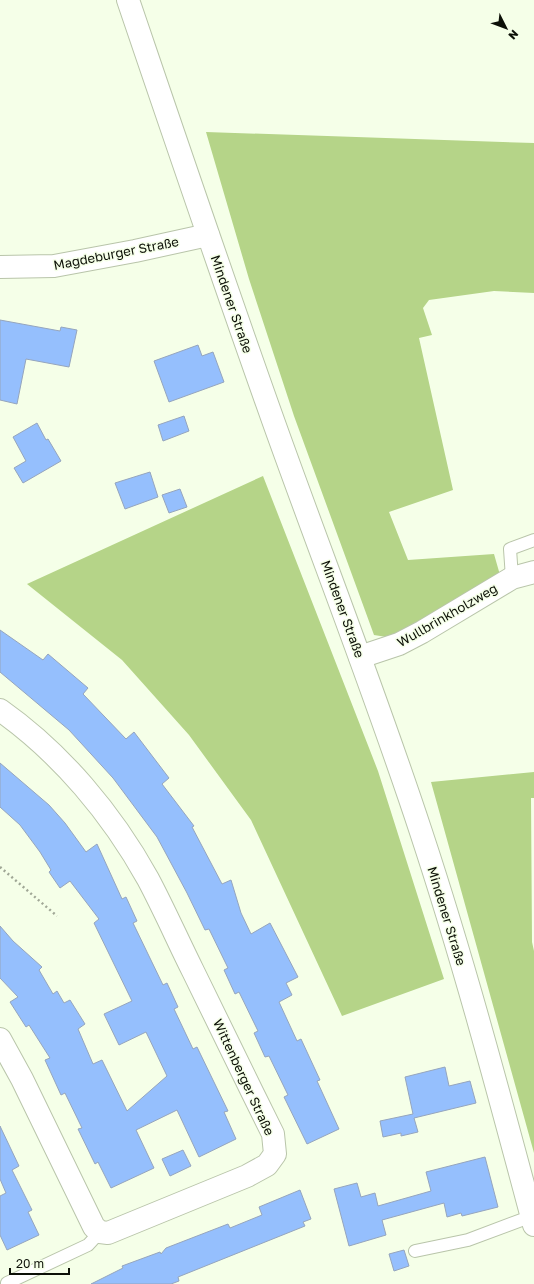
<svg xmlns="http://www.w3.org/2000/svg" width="534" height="1284" viewBox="0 0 534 1284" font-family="'Golos Text',sans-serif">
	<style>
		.green { fill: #b5d488 }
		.building { fill: #95bffd; stroke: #95a5bd }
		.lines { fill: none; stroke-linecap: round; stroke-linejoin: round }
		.service-casing { stroke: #b9c5aa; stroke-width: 14 }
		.minor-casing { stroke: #b9c5aa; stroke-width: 24 }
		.primary-casing { stroke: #b9c5aa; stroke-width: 24 }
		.path { stroke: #a0a796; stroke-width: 2.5; stroke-dasharray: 2 3; stroke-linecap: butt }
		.service { stroke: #fff; stroke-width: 12 }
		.minor { stroke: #fff; stroke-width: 22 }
		.primary { stroke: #fff; stroke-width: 22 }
		.labels { text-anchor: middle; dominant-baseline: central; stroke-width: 3; stroke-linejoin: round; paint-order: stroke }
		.street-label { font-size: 13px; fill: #0c1007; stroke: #f5ffe8 }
	</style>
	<rect width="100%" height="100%" fill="#f5ffe8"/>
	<g class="green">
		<path d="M 206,132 L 534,143 L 534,293 L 494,291 L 429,300 L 423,308 L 432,335 L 419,338 L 453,490 L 389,512 L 408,560 L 494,554 L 500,575 L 393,638 L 374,635 L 294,416 L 249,279 Z"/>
		<path d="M 263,476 L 378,771 L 444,979 L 342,1016 L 251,820 L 189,735 L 122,660 L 27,584 Z"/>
		<path d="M 534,772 L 534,798 L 531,798 L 532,942 L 534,951 L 534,1153 L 431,782 Z"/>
	</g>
	<g class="building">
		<path d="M 0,320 L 60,331 L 61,327 L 77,330 L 69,367 L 26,359 L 17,404 L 0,400 Z"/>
		<path d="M 198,345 L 202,356 L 213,352 L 224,382 L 169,402 L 154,361 Z"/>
		<path d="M 184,416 L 189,431 L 163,441 L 158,425 Z"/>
		<path d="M 37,423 L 46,440 L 48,439 L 61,461 L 23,483 L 14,468 L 26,461 L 13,437 Z"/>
		<path d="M 150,472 L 158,497 L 125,509 L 115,483 Z"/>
		<path d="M 180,489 L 187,507 L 169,513 L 162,495 Z"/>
		<path d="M 0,630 L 43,660 L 48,654 L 88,688 L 83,694 L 126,739 L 134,732 L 169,778 L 162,784 L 194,826 L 192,827 L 222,884 L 231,880 L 241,913 L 251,934 L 270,923 L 298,977 L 286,983 L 292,995 L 279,1002 L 297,1041 L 301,1039 L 320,1080 L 317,1081 L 339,1129 L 307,1144 L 284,1097 L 288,1095 L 269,1056 L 265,1057 L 254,1033 L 258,1031 L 239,992 L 235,994 L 224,970 L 228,968 L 209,929 L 205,930 L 187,893 L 157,837 L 113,778 L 69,730 L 0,672 Z"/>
		<path d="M 0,763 L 49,805 L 65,823 L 86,852 L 97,844 L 122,899 L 126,897 L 137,921 L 133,923 L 163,985 L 167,983 L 178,1007 L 174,1009 L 193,1049 L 197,1047 L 228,1111 L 224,1112 L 236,1139 L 199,1157 L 177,1110 L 136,1130 L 154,1168 L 111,1188 L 98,1162 L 95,1164 L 78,1129 L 82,1128 L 65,1093 L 61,1095 L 45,1060 L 50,1058 L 29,1025 L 26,1027 L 10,1002 L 18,997 L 0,978 L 0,926 L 13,941 L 42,967 L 39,970 L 53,994 L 57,991 L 64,1003 L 70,1000 L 85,1024 L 78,1029 L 93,1064 L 102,1060 L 127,1111 L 167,1076 L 146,1032 L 119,1045 L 104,1014 L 132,1001 L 94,923 L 99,919 L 70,881 L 60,888 L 49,872 L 51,870 L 40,852 L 20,825 L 0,807 Z"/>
		<path d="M 445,1067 L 449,1086 L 470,1081 L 476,1103 L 414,1118 L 418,1132 L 401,1136 L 401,1133 L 383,1137 L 380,1121 L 413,1114 L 405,1077 Z"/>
		<path d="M 0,1126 L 19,1166 L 12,1170 L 32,1210 L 28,1212 L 39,1235 L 7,1250 L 0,1235 L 0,1196 L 6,1193 L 0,1179 Z"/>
		<path d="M 183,1150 L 191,1166 L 170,1176 L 162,1159 Z"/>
		<path d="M 485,1157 L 498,1207 L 462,1216 L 461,1213 L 447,1217 L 444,1203 L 382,1220 L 386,1235 L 349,1246 L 334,1189 L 357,1183 L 361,1197 L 375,1193 L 378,1206 L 431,1191 L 426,1172 Z"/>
		<path d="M 300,1190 L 311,1219 L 303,1222 L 305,1226 L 178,1277 L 179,1281 L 171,1284 L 91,1284 L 123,1268 L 122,1266 L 160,1252 L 161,1254 L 166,1248 L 228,1224 L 230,1228 L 262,1215 L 259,1207 Z"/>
		<path d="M 404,1250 L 409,1266 L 394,1271 L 389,1254 Z"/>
	</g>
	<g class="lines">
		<g class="service-casing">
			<g id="service">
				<path d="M 512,578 L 510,549 L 534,540"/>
				<path d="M 415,1251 L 468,1240 L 532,1216"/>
				<path d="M 7,1283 L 88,1245 L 100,1232"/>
			</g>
		</g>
		<g class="minor-casing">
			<g id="minor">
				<path d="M 0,267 L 54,266 L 135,251 L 208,235"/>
				<path d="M 360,657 L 399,644 L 422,632 L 512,578 L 534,572"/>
				<path d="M 0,710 C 61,753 112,814 148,879 C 164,909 178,941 193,971 C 220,1026 246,1080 273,1134 L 275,1154 L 267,1165 L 247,1176 L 108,1233 L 100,1232 L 94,1227 L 22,1079 L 0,1039"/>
			</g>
		</g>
		<g class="primary-casing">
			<path id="primary" d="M 128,0 C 176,141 224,283 274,423 C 323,560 376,695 421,832 C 464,962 499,1094 534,1225"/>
		</g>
		<path class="path" d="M 0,867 L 57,916"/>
		<use href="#service" class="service"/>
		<use href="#minor" class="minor"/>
		<use href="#primary" class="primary"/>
	</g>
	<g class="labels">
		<g class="street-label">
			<text transform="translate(116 253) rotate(-11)">Magdeburger Straße</text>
			<text transform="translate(232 304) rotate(71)">Mindener Straße</text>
			<text transform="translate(343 609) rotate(70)">Mindener Straße</text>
			<text transform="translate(447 615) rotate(-30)">Wullbrinkholzweg</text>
			<text transform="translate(447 916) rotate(73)">Mindener Straße</text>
			<text transform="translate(244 1077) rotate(65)">Wittenberger Straße</text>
		</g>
	</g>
	<g transform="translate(506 28) rotate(132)" stroke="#f5ffe8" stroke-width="3" paint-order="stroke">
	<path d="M0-3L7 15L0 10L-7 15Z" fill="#0c1007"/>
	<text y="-6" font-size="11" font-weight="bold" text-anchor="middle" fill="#0c1007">N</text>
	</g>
	<path d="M10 1268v6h59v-6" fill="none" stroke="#0c1007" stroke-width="2"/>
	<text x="16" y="1268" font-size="12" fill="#0c1007" stroke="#f5ffe8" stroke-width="3" paint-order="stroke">20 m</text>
</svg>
